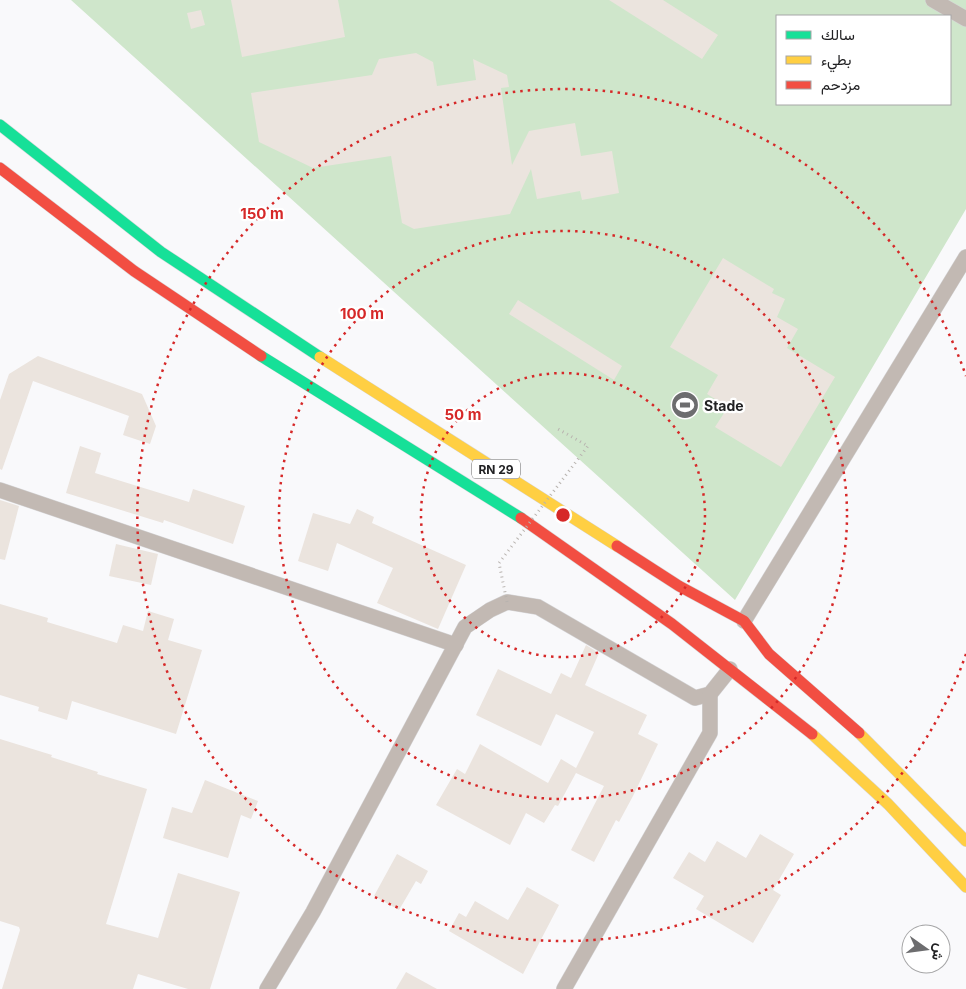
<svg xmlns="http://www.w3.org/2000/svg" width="966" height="989" viewBox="0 0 966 989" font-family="Inter,Vazirmatn,sans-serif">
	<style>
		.green { fill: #cfe6cb; fill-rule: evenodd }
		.building { fill: #ebe4de }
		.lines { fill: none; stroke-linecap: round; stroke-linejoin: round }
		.street-casing { stroke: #d6d6d8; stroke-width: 16 }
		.fast-casing { stroke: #d6d6d8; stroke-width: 12 }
		.slow-casing { stroke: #d6d6d8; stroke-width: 12 }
		.jam-casing { stroke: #d6d6d8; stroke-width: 12 }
		.street { stroke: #c2b9b3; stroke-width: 15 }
		.fast { stroke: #16e098; stroke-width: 11 }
		.slow { stroke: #ffcf43; stroke-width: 11 }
		.jam { stroke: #f24e42; stroke-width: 11 }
		.path-bridge { stroke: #b8b3af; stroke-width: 3; stroke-dasharray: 1 4; stroke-linecap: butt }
		.ring { fill: none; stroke: #d62828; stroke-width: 2.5; stroke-dasharray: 2.5 5 }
		.labels { text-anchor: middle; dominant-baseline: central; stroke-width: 4.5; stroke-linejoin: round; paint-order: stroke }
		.shield { fill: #fff; stroke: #646465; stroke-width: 1 }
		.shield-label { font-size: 12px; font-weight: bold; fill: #212123 }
		.poi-label { font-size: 14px; font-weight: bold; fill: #212123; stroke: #fff; text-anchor: start }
		.centre { fill: #d62828; stroke: #fff; stroke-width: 2.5 }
		.ring-label { font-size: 15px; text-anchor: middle; font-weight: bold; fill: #d62828; stroke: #fff; stroke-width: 4.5; stroke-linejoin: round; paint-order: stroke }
	</style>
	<rect width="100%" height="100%" fill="#f9f9fb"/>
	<path class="green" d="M 71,0 L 966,0 L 966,209 L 735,600 ZM 777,16 L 950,16 L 950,104 L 777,104 Z"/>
	<g class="building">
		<path d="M 231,0 L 338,0 L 345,37 L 242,57 Z"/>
		<path d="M 609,0 L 663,0 L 718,35 L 702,59 Z"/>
		<path d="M 201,10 L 205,25 L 191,29 L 187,13 Z"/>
		<path d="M 416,53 L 433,62 L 437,86 L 476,80 L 473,59 L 507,75 L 509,87 L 501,88 L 512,165 L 529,131 L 575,123 L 581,156 L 612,151 L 619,193 L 582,200 L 580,191 L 537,199 L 531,169 L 510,214 L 414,229 L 402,223 L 391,156 L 313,168 L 259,142 L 251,93 L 372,75 L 379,59 Z"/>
		<path d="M 723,258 L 774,289 L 772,293 L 785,299 L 777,317 L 798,329 L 787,348 L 835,377 L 781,467 L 715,427 L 728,407 L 707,394 L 718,375 L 670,347 Z"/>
		<path d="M 518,300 L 622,366 L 614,380 L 509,314 Z"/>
		<path d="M 38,356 L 142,394 L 156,426 L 150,444 L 123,435 L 129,416 L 33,381 L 2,470 L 0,469 L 0,400 L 9,374 Z"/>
		<path d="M 80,446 L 101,453 L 95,473 L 189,502 L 193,489 L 245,506 L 233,544 L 164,520 L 163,523 L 66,493 Z"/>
		<path d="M 0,500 L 19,506 L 5,560 L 0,559 Z"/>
		<path d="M 357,509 L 374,517 L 372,523 L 466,565 L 438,629 L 377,603 L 393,568 L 337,543 L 328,571 L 298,561 L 313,513 L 350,524 Z"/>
		<path d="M 116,544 L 158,554 L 151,585 L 109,576 Z"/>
		<path d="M 0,604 L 48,618 L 47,622 L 117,643 L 123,625 L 143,631 L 148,611 L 174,619 L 168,640 L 202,650 L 176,734 L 72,701 L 67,720 L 38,711 L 39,707 L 0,695 Z"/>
		<path d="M 586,645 L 599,653 L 585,685 L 647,715 L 638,734 L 658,744 L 633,796 L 619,822 L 616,820 L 594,862 L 571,850 L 604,786 L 576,773 L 558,806 L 555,805 L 544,823 L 526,813 L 510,845 L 436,805 L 457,769 L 465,774 L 480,744 L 548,783 L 561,759 L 576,768 L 594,732 L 556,714 L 541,746 L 476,715 L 498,669 L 551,694 L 561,673 L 571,678 Z"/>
		<path d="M 0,739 L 52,755 L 51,757 L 98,772 L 97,774 L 147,789 L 106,924 L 158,938 L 178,873 L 240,892 L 210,989 L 188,989 L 138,974 L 133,989 L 2,989 L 20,930 L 19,927 L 0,921 Z"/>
		<path d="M 205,780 L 258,801 L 251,819 L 241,815 L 228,858 L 163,838 L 172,807 L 192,813 Z"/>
		<path d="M 760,834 L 794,854 L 773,890 L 781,895 L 753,943 L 696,909 L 704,896 L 673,878 L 689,852 L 705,862 L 717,841 L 746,858 Z"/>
		<path d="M 397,854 L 428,871 L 421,884 L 416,881 L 399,910 L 374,896 Z"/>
		<path d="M 527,887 L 559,905 L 523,974 L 449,931 L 459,913 L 466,917 L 475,901 L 508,920 Z"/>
		<path d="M 406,972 L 437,989 L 396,989 Z"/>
	</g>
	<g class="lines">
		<g class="street-casing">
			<g id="street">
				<path d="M 933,0 L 966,19"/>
				<path d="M 0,490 L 456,645"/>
				<path d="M 744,621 L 966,257"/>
				<path d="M 267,989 L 313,912 L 465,627 L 490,610 L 507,602 L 538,607 L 695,698 L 710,694 L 730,669"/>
				<path d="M 564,989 L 710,733 L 710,694"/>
			</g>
		</g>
		<g class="fast-casing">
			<g id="fast">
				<path d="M 0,125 L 161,252 L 320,357"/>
				<path d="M 261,356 L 521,518"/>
			</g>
		</g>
		<g class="slow-casing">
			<g id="slow">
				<path d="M 320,357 L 617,546"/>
				<path d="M 859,733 L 966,841"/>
				<path d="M 812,734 L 888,804 L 966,887"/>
			</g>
		</g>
		<g class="jam-casing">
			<g id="jam">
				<path d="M 0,168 L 134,271 L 261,356"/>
				<path d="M 521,518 L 672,624 L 812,734"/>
				<path d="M 617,546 L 679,586 L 744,621 L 769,654 L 859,733"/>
			</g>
		</g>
		<use href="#street" class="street"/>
		<use href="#fast" class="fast"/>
		<use href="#slow" class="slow"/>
		<use href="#jam" class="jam"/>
		<path class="path-bridge" d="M 507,602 L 499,563 L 588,446 L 558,429"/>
	</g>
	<g class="ring">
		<circle cx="563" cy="515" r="142"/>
		<circle cx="563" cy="515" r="284"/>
		<path d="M966 654A426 426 0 1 1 966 376"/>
	</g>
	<defs>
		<g id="stadium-disc" transform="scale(1.4375)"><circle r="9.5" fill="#6d6d6f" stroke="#fff"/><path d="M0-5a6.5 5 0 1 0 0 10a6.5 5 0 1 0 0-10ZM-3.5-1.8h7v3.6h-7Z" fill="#fff"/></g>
	</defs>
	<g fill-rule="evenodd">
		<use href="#stadium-disc" x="685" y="405"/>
	</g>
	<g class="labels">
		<rect class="shield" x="472" y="459.5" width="48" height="19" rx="4"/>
		<g class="shield-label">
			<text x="496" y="469">RN 29</text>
		</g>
		<g class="poi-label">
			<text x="704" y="405">Stade</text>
		</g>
	</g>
	<circle cx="563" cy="515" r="8" class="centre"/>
	<g class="ring-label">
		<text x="262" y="219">150 m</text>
		<text x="362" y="319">100 m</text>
		<text x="463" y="420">50 m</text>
	</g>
	<rect x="776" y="15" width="175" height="90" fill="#ffffff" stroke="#a6a6a7"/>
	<rect x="786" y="31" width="25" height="8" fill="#16e098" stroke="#a6a6a7"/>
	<text x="821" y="40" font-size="15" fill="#212123">سالك</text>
	<rect x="786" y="56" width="25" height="8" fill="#ffcf43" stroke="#a6a6a7"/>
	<text x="821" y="65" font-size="15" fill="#212123">بطيء</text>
	<rect x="786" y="81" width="25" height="8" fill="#f24e42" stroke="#a6a6a7"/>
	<text x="821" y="90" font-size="15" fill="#212123">مزدحم</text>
	<g transform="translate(926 949) rotate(104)"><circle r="24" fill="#ffffff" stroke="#a6a6a7"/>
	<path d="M0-4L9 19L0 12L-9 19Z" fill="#6d6d6f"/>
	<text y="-8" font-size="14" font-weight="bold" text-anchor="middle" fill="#212123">ش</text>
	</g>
</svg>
